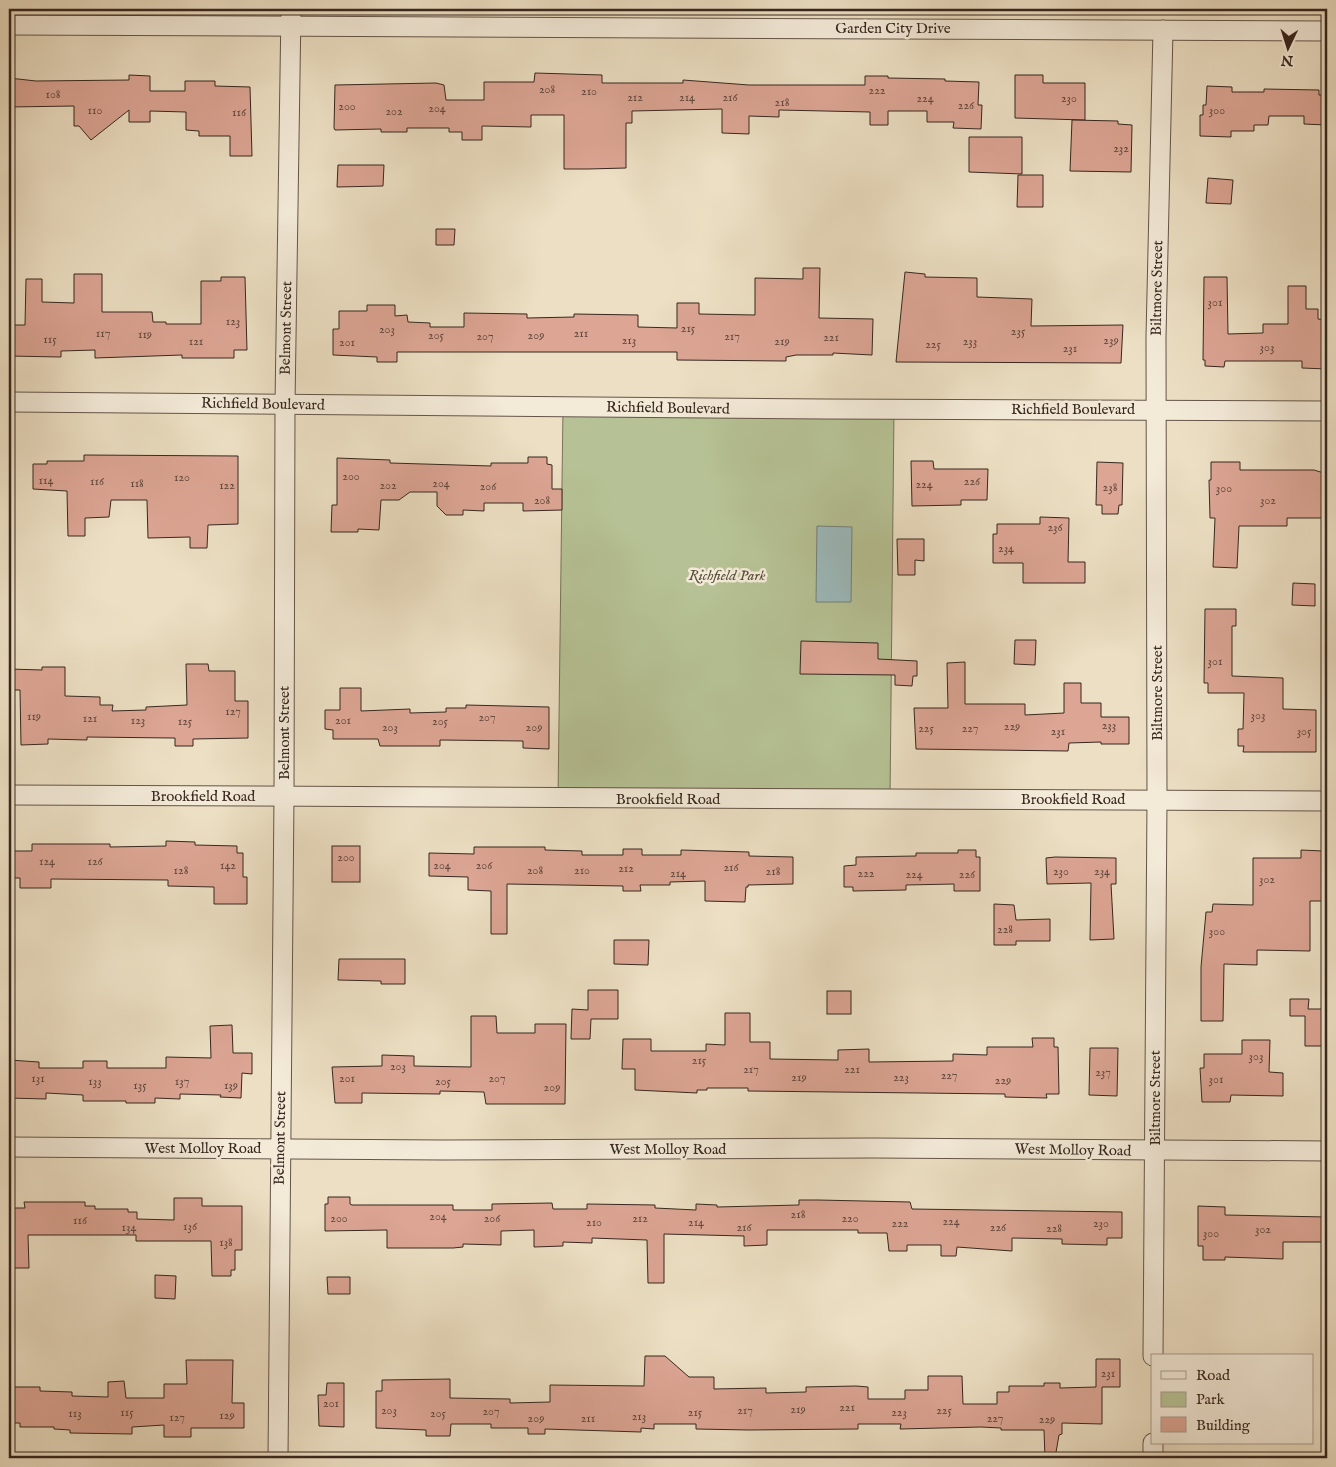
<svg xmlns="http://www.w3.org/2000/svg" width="1336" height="1467" viewBox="0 0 1336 1467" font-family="'IM FELL English',serif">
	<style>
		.green { fill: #b6c295; stroke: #76745a }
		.water { fill: #9cbabc; stroke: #747f7d }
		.building { fill: #dca594; stroke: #37271f }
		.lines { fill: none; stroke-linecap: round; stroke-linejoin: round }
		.minor-casing { stroke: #645548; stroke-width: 21 }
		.minor { stroke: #f3ead8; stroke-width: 19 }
		.labels { text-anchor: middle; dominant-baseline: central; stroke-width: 5; stroke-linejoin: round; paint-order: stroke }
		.number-label { font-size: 12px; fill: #60463c }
		.street-label { font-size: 15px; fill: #37271f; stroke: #f3ead8 }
		.park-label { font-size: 15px; font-style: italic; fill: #574e3c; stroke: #f3ead8 }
	</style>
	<rect width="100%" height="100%" fill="#ecdfc3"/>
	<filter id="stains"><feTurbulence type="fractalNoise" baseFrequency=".004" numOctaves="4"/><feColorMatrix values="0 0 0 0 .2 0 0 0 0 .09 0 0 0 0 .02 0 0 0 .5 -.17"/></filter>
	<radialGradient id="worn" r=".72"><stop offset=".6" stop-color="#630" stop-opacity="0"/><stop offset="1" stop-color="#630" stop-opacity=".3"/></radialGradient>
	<path class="green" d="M 563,407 L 894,409 L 890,799 L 558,798 Z"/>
	<path class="water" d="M 817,526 L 852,527 L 851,602 L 816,602 Z"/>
	<g class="building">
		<path d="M 535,73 L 602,75 L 602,83 L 683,83 L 683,80 L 749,85 L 865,85 L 865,76 L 888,76 L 888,78 L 945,79 L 945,81 L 979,82 L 978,105 L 982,105 L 981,129 L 953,128 L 954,122 L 927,122 L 927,111 L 888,111 L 888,125 L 870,125 L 870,112 L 779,110 L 779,117 L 749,116 L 749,134 L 722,133 L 722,109 L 632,111 L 632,123 L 626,123 L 626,168 L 588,169 L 564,169 L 564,115 L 531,115 L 531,127 L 482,126 L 482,140 L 462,140 L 462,132 L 449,132 L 449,128 L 407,128 L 407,132 L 381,132 L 381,129 L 335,130 L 334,128 L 335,85 L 436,83 L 444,85 L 446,100 L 484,100 L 484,82 L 534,82 Z"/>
		<path d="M 129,75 L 150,76 L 150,91 L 185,91 L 185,81 L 215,81 L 215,86 L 250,87 L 252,156 L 230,156 L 230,136 L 199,136 L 199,131 L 186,130 L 186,112 L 150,111 L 150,122 L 129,122 L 129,110 L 91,140 L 79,126 L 74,126 L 74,106 L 9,107 L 9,78 L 36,81 L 129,80 Z"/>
		<path d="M 1015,75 L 1043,75 L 1043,83 L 1085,83 L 1085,120 L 1015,118 Z"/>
		<path d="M 1207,86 L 1232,87 L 1232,92 L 1264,92 L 1264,89 L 1319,90 L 1319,95 L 1327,95 L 1327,125 L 1304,124 L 1304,116 L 1269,116 L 1268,125 L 1254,125 L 1254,131 L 1231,131 L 1231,137 L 1200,136 L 1200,115 L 1203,115 L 1203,105 L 1206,105 Z"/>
		<path d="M 1072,120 L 1118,121 L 1118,124 L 1132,125 L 1131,172 L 1070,171 Z"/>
		<path d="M 969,137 L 1022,137 L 1022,174 L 969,172 Z"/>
		<path d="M 338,165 L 384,165 L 383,186 L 337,187 Z"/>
		<path d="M 1018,175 L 1043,175 L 1043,207 L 1017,207 Z"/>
		<path d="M 1208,178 L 1233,180 L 1231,204 L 1206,203 Z"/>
		<path d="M 436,229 L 455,229 L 454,245 L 436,245 Z"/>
		<path d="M 803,268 L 820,268 L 819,318 L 873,319 L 872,355 L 833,353 L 833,355 L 796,355 L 786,357 L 786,361 L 677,360 L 677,352 L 397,352 L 397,362 L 377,362 L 377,357 L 333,355 L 333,329 L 339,329 L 339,311 L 367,311 L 367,305 L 395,305 L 395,316 L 407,315 L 408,322 L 430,323 L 430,327 L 464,327 L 464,313 L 527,314 L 527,318 L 574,317 L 574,314 L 638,315 L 638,327 L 677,328 L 677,303 L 699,303 L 699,314 L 755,315 L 755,278 L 803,279 Z"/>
		<path d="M 905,272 L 925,274 L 925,277 L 977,278 L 977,297 L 1032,299 L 1031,326 L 1123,325 L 1121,363 L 896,362 Z"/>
		<path d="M 74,274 L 102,274 L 102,312 L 152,312 L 153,322 L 166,322 L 166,324 L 201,324 L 201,281 L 221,281 L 221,277 L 245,277 L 247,350 L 234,350 L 234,358 L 182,358 L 182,355 L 95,358 L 95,350 L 61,351 L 61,357 L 9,356 L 9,325 L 25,325 L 26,279 L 42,279 L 42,302 L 74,303 Z"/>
		<path d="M 1204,277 L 1227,277 L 1228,334 L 1263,333 L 1263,324 L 1288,324 L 1288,286 L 1306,286 L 1306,309 L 1318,309 L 1318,319 L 1327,320 L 1327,369 L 1302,368 L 1302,361 L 1225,361 L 1224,367 L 1205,366 L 1205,360 L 1203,360 Z"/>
		<path d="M 84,455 L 238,456 L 238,524 L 208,525 L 207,548 L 190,548 L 190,537 L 148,538 L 147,500 L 111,500 L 109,517 L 85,518 L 85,536 L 68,536 L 67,491 L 33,489 L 33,464 L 47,464 L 47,461 L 84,461 Z"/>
		<path d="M 528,457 L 547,457 L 547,464 L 552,465 L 552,489 L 562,489 L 562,510 L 523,511 L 523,503 L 484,503 L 484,511 L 463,510 L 463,515 L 446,515 L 437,506 L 437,492 L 410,492 L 399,500 L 381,500 L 379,530 L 358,529 L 358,532 L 331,532 L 332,505 L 337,505 L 337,458 L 390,460 L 390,463 L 491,466 L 491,463 L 528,463 Z"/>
		<path d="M 911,461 L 933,461 L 934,469 L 988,469 L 987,500 L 961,500 L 961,505 L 912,506 Z"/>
		<path d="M 1097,462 L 1123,463 L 1122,505 L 1119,505 L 1118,514 L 1102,514 L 1102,505 L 1096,505 Z"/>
		<path d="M 1211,462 L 1240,462 L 1240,470 L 1314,470 L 1327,474 L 1327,518 L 1287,518 L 1287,526 L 1239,526 L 1237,568 L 1213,567 L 1215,518 L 1210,518 L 1209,480 L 1211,480 Z"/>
		<path d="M 1040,517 L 1069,518 L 1068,562 L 1085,562 L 1085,583 L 1023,583 L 1023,563 L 993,563 L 993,534 L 997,534 L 997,524 L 1040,524 Z"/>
		<path d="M 897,539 L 924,539 L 924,561 L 915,560 L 915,575 L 898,575 Z"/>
		<path d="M 1293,583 L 1315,584 L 1315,606 L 1292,605 Z"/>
		<path d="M 1205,609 L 1236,609 L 1236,626 L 1232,626 L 1232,676 L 1283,678 L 1283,709 L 1316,710 L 1316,752 L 1243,752 L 1244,746 L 1238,746 L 1238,729 L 1243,729 L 1244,693 L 1208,693 L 1208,683 L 1204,683 Z"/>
		<path d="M 1015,640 L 1036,640 L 1035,665 L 1014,664 Z"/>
		<path d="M 801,641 L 878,643 L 878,659 L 917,661 L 917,676 L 913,676 L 912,686 L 895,685 L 895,675 L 800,674 Z"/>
		<path d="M 965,662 L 965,704 L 1025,704 L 1025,715 L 1064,713 L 1064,683 L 1081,683 L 1081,703 L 1101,703 L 1101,717 L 1129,717 L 1129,744 L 1101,744 L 1101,742 L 1069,743 L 1068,751 L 916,749 L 914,708 L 948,708 L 947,663 Z"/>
		<path d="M 186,664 L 208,664 L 209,671 L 235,671 L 235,701 L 248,701 L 248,738 L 193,739 L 193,746 L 175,746 L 175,738 L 172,738 L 87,737 L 87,740 L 48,739 L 48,744 L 21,745 L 20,690 L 9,690 L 9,669 L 42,670 L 42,667 L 65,667 L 65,696 L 100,697 L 100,705 L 113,705 L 112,711 L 146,710 L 146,707 L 187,705 Z"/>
		<path d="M 340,688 L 361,688 L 361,711 L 410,709 L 410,713 L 446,712 L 446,708 L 466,708 L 466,705 L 549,707 L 549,749 L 523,748 L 523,741 L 440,740 L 440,746 L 380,746 L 378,739 L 333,739 L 333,730 L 325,729 L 325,710 L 340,710 Z"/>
		<path d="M 166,841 L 195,842 L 195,845 L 237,846 L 237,853 L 243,853 L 243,877 L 247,877 L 247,904 L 214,904 L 214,887 L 168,886 L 168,880 L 51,879 L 51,888 L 20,888 L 20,878 L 9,878 L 9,851 L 32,851 L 32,844 L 110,844 L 110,847 L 166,846 Z"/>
		<rect x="332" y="846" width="28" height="36"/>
		<path d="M 474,847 L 545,847 L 545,850 L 582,851 L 582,855 L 623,855 L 623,849 L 642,849 L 642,855 L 681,855 L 681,850 L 749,852 L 749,856 L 793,857 L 793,884 L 748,885 L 748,887 L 746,887 L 745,902 L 705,901 L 705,881 L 670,882 L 670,885 L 640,885 L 641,891 L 623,891 L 623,886 L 507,884 L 507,934 L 491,934 L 491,891 L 468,890 L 468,877 L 429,876 L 429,853 L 474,854 Z"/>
		<path d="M 958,850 L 976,850 L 976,857 L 980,857 L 980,891 L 954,891 L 954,884 L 906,885 L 906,890 L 853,891 L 853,887 L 844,887 L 844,866 L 856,865 L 856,857 L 916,856 L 916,853 L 958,853 Z"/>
		<path d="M 1301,850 L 1323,851 L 1323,859 L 1324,859 L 1324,901 L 1310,901 L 1310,951 L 1257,950 L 1257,965 L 1224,964 L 1223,1021 L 1201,1021 L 1201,967 L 1206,912 L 1212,912 L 1213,904 L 1253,905 L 1253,858 L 1301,858 Z"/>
		<path d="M 1055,857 L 1116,858 L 1116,884 L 1111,884 L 1114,939 L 1090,940 L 1091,883 L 1047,884 L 1046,858 Z"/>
		<path d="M 994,904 L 1014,905 L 1016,920 L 1050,919 L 1050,941 L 1016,941 L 1016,945 L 994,945 Z"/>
		<path d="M 614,940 L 649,940 L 648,965 L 614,964 Z"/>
		<path d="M 339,959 L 405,959 L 405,984 L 381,984 L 381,981 L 338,980 Z"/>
		<path d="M 588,990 L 618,990 L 618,1019 L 591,1019 L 590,1039 L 571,1039 L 572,1009 L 588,1010 Z"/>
		<rect x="827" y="991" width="24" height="23"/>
		<path d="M 1290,999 L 1309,999 L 1308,1009 L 1327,1009 L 1327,1046 L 1305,1046 L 1305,1016 L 1290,1016 Z"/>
		<path d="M 725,1013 L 750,1013 L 750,1042 L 770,1042 L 770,1059 L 838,1060 L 838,1050 L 869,1049 L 869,1062 L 953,1061 L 953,1054 L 987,1055 L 987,1047 L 1033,1047 L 1032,1038 L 1054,1038 L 1054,1047 L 1058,1047 L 1059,1094 L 1046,1094 L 1047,1098 L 1005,1097 L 1005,1094 L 748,1091 L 748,1088 L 707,1088 L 707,1090 L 697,1090 L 697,1093 L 635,1090 L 635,1069 L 622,1069 L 623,1039 L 651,1039 L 651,1051 L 706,1051 L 706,1044 L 725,1045 Z"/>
		<path d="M 471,1016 L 496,1016 L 497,1033 L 535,1033 L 535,1024 L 566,1024 L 565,1104 L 486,1104 L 484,1092 L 440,1091 L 440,1094 L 362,1093 L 362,1103 L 335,1103 L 332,1067 L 382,1066 L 382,1055 L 414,1056 L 414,1066 L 471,1067 Z"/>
		<path d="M 232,1025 L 233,1053 L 252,1053 L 252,1074 L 242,1073 L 241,1098 L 220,1097 L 221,1095 L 180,1094 L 180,1099 L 155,1098 L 155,1103 L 126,1103 L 126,1101 L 83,1101 L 83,1095 L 46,1093 L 46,1099 L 9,1098 L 9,1060 L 39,1062 L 39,1068 L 83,1068 L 83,1061 L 107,1061 L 107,1068 L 166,1068 L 166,1057 L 211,1058 L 210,1026 Z"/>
		<path d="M 1242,1040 L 1270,1040 L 1269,1072 L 1283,1073 L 1283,1096 L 1231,1095 L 1230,1102 L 1202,1102 L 1200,1068 L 1204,1068 L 1204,1054 L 1242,1054 Z"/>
		<path d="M 1090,1048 L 1118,1048 L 1117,1096 L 1089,1095 Z"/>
		<path d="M 328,1197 L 350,1197 L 350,1204 L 352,1205 L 453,1205 L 453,1210 L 492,1210 L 492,1204 L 552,1203 L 553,1209 L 587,1209 L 587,1204 L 655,1205 L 655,1208 L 696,1210 L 696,1204 L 717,1205 L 717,1207 L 799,1205 L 799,1200 L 818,1200 L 910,1202 L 912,1209 L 1122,1212 L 1122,1238 L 1107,1238 L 1107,1245 L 1062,1244 L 1062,1239 L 1012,1238 L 1012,1251 L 957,1247 L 956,1256 L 941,1256 L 941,1245 L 907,1245 L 907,1251 L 889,1251 L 887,1233 L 858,1233 L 858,1230 L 767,1230 L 767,1245 L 744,1246 L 744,1236 L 664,1234 L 664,1283 L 648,1283 L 647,1240 L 592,1238 L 592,1243 L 563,1242 L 563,1246 L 534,1247 L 534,1230 L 501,1231 L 501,1245 L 463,1244 L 463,1247 L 453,1248 L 387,1248 L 387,1230 L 325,1231 L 325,1204 L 328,1204 Z"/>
		<path d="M 174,1198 L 202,1198 L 202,1206 L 242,1206 L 242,1250 L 235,1250 L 235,1270 L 231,1270 L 231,1276 L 212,1276 L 211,1241 L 136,1241 L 136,1235 L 28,1235 L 29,1268 L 13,1268 L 12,1208 L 25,1208 L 24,1202 L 85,1202 L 85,1206 L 95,1206 L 95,1209 L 128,1209 L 128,1212 L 137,1212 L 137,1219 L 174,1220 Z"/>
		<path d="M 1198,1206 L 1225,1207 L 1225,1215 L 1327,1217 L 1327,1242 L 1283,1242 L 1283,1259 L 1225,1257 L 1225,1260 L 1203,1260 L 1203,1246 L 1198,1246 Z"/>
		<path d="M 155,1275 L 176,1276 L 175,1299 L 155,1298 Z"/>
		<path d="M 327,1277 L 350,1277 L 350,1294 L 328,1294 Z"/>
		<path d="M 645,1356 L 665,1356 L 689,1377 L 714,1377 L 714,1389 L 766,1388 L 766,1393 L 806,1392 L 806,1387 L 856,1386 L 868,1387 L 868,1399 L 905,1399 L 905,1390 L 928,1390 L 928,1376 L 962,1376 L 963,1404 L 997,1404 L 997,1392 L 1009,1392 L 1009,1386 L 1044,1386 L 1044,1383 L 1060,1383 L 1060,1388 L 1096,1387 L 1096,1359 L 1120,1359 L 1120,1387 L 1102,1387 L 1102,1424 L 1062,1423 L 1062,1434 L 1059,1435 L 1055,1458 L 1045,1458 L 1044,1430 L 1001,1430 L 1001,1428 L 981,1427 L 900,1429 L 901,1424 L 858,1424 L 858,1429 L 749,1430 L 696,1429 L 696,1424 L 654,1424 L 654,1429 L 641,1428 L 641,1432 L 545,1429 L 545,1434 L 528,1434 L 528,1428 L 491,1428 L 491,1424 L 451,1424 L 450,1436 L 426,1436 L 426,1430 L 376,1428 L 376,1391 L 382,1391 L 382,1380 L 450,1379 L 450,1398 L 510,1399 L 510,1403 L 550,1402 L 550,1385 L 644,1386 Z"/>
		<path d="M 186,1360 L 233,1360 L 232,1403 L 244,1403 L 244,1428 L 191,1428 L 191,1437 L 164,1437 L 164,1425 L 132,1427 L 132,1434 L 70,1433 L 70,1430 L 54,1429 L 54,1427 L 20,1427 L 20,1423 L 9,1423 L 9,1387 L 40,1387 L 40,1391 L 72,1392 L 72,1396 L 108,1397 L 108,1382 L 124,1381 L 126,1398 L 164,1398 L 164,1384 L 187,1384 Z"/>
		<path d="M 327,1383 L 344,1383 L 344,1427 L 319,1426 L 318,1395 L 326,1395 Z"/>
	</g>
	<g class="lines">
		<g class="minor-casing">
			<g id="minor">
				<path d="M 9,25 L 1327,31"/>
				<path d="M 9,402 L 825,409 L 1327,411"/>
				<path d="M 9,795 L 1327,801"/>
				<path d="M 9,1147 L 444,1150 L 873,1148 L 1327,1151"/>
				<path d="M 1153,1356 L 1157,799 L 1156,337 L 1163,30"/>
				<path d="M 278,1458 L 284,796 L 285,404 L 291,9"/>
				<path d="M 1153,1458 L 1153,1443"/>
			</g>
		</g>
		<use href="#minor" class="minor"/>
	</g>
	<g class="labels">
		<g class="number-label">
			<text x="547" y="89">208</text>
			<text x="877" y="90">222</text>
			<text x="589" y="91">210</text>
			<text x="53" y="94">108</text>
			<text x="635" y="97">212</text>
			<text x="687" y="97">214</text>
			<text x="730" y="97">216</text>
			<text x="925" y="98">224</text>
			<text x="1069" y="98">230</text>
			<text x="782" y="102">218</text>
			<text x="966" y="105">226</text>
			<text x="347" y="106">200</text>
			<text x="437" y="108">204</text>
			<text x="95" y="110">110</text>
			<text x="1217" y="110">300</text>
			<text x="394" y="111">202</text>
			<text x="239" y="112">116</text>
			<text x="1121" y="148">232</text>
			<text x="1215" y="302">301</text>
			<text x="233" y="321">123</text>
			<text x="688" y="328">215</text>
			<text x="387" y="329">203</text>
			<text x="1018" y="331">235</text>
			<text x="103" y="333">117</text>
			<text x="581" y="333">211</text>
			<text x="145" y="334">119</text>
			<text x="436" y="335">205</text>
			<text x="536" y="335">209</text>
			<text x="485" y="336">207</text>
			<text x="732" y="336">217</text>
			<text x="831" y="337">221</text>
			<text x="50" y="339">115</text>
			<text x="629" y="340">213</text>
			<text x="1111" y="340">239</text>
			<text x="196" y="341">121</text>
			<text x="782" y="341">219</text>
			<text x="970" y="341">233</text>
			<text x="347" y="342">201</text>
			<text x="933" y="344">225</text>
			<text x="1267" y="347">303</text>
			<text x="1070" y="348">231</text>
			<text x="351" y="476">200</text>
			<text x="182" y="477">120</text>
			<text x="46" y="480">114</text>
			<text x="97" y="481">116</text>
			<text x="972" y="481">226</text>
			<text x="137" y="483">118</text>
			<text x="441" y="483">204</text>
			<text x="924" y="484">224</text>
			<text x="227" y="485">122</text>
			<text x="388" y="485">202</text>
			<text x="488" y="486">206</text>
			<text x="1110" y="487">238</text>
			<text x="1224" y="488">300</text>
			<text x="542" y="500">208</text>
			<text x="1268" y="500">302</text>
			<text x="1055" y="527">236</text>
			<text x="1006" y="548">234</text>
			<text x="1215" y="661">301</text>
			<text x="233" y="711">127</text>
			<text x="1258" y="715">303</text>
			<text x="34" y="716">119</text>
			<text x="487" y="717">207</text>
			<text x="90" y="718">121</text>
			<text x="138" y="720">123</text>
			<text x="343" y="720">201</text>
			<text x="185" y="721">125</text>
			<text x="440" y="721">205</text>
			<text x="1109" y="725">233</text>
			<text x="1012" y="726">229</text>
			<text x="390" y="727">203</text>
			<text x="534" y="727">209</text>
			<text x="926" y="728">225</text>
			<text x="970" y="728">227</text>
			<text x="1058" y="731">231</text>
			<text x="1304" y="731">305</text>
			<text x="346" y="857">200</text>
			<text x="47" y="861">124</text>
			<text x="95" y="861">126</text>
			<text x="228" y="865">142</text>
			<text x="442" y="865">204</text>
			<text x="484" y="865">206</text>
			<text x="731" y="867">216</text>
			<text x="626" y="868">212</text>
			<text x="181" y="870">128</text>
			<text x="535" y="870">208</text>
			<text x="582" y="870">210</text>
			<text x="773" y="871">218</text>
			<text x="1061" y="871">230</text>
			<text x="1102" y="871">234</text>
			<text x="678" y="873">214</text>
			<text x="866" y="873">222</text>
			<text x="914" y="874">224</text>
			<text x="967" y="874">226</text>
			<text x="1267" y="879">302</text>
			<text x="1005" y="929">228</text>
			<text x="1217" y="931">300</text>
			<text x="1256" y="1056">303</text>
			<text x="699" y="1060">215</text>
			<text x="398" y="1066">203</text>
			<text x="751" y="1069">217</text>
			<text x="852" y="1069">221</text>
			<text x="1103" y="1072">237</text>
			<text x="949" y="1075">227</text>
			<text x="799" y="1077">219</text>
			<text x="901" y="1077">223</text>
			<text x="38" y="1078">131</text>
			<text x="347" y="1078">201</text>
			<text x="497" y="1078">207</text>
			<text x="1216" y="1079">301</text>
			<text x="1003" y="1080">229</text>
			<text x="95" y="1081">133</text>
			<text x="182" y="1081">137</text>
			<text x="443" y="1081">205</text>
			<text x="140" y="1085">135</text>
			<text x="231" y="1085">139</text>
			<text x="552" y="1087">209</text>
			<text x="798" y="1214">218</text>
			<text x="438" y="1216">204</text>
			<text x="339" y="1218">200</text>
			<text x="492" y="1218">206</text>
			<text x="640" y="1218">212</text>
			<text x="850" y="1218">220</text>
			<text x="80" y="1220">116</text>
			<text x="951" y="1221">224</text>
			<text x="594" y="1222">210</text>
			<text x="696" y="1222">214</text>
			<text x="900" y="1223">222</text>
			<text x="1101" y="1223">230</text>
			<text x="190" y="1226">136</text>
			<text x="129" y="1227">134</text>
			<text x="744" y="1227">216</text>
			<text x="998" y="1227">226</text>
			<text x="1054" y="1228">228</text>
			<text x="1263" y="1229">302</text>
			<text x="1211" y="1233">300</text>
			<text x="226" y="1242">138</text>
			<text x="1108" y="1373">231</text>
			<text x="331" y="1403">201</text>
			<text x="847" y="1407">221</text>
			<text x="798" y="1409">219</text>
			<text x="389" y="1410">203</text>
			<text x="745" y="1410">217</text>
			<text x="944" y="1410">225</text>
			<text x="491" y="1411">207</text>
			<text x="127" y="1412">115</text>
			<text x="695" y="1412">215</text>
			<text x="899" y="1412">223</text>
			<text x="75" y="1413">113</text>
			<text x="438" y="1413">205</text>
			<text x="227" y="1415">129</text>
			<text x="639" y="1416">213</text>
			<text x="177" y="1417">127</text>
			<text x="536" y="1418">209</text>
			<text x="588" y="1418">211</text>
			<text x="995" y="1418">227</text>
			<text x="1047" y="1419">229</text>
		</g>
		<g class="street-label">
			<text x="893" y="28">Garden City Drive</text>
			<text transform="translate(1157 288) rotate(-89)">Biltmore Street</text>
			<text transform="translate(286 328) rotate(-89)">Belmont Street</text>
			<text transform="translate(263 404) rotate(1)">Richfield Boulevard</text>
			<text transform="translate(668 408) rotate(1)">Richfield Boulevard</text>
			<text x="1073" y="409">Richfield Boulevard</text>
			<text transform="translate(1157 693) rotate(-90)">Biltmore Street</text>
			<text transform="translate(284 733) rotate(-90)">Belmont Street</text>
			<text x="203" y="796">Brookfield Road</text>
			<text x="668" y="799">Brookfield Road</text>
			<text x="1073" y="799">Brookfield Road</text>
			<text transform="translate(1155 1098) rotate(-90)">Biltmore Street</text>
			<text transform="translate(280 1138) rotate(-89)">Belmont Street</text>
			<text x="203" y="1148">West Molloy Road</text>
			<text x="668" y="1149">West Molloy Road</text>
			<text transform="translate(1073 1150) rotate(1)">West Molloy Road</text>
		</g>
		<g class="park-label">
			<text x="727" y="575">Richfield Park</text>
		</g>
	</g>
	<rect width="1336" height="1467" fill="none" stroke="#ecdfc3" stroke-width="30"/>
	<rect x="10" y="10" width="1316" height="1447" fill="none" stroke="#37271f" stroke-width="2.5"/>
	<rect x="15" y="15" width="1306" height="1437" fill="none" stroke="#37271f"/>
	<rect x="1151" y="1354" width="162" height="90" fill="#f3ead8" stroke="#a89c8e"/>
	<rect x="1161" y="1371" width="25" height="8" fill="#f3ead8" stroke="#a89c8e"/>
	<text x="1196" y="1380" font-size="15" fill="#37271f">Road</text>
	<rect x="1161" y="1392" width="25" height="15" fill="#b6c295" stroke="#a89c8e"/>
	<text x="1196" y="1404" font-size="15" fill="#37271f">Park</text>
	<rect x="1161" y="1417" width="25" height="15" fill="#dca594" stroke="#a89c8e"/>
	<text x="1196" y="1430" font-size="15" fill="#37271f">Building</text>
	<g transform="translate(1288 48) rotate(184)" stroke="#f3ead8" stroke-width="4" paint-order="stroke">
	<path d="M0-4L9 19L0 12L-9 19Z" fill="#37271f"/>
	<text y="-8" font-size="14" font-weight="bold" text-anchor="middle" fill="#37271f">N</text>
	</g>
	<rect width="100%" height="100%" filter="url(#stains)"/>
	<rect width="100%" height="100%" fill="url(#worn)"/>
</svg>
